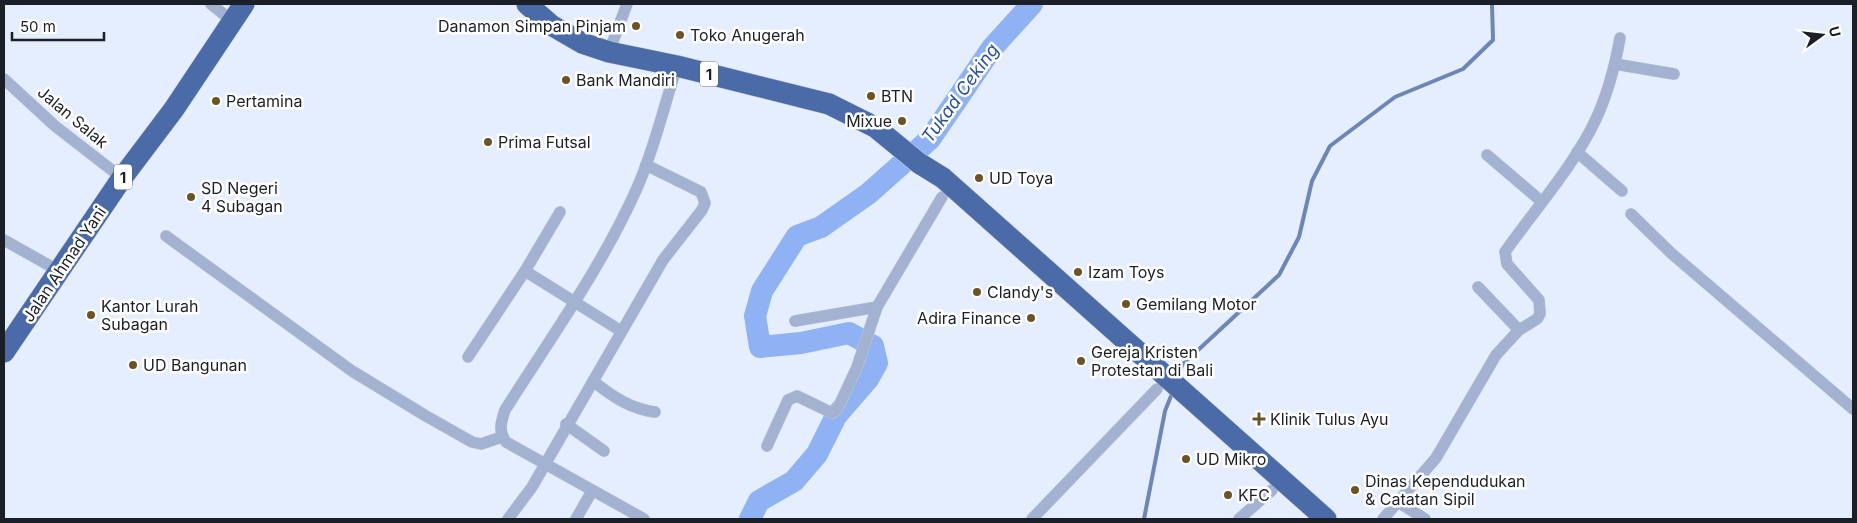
<svg xmlns="http://www.w3.org/2000/svg" width="1857" height="523" viewBox="0 0 1857 523" font-family="Inter,sans-serif">
	<style>
		.lines { fill: none; stroke-linecap: round; stroke-linejoin: round }
		.stream { stroke: #6c86b6; stroke-width: 4 }
		.river { stroke: #8eb2f4; stroke-width: 22 }
		.street-casing { stroke: #c1c9d8; stroke-width: 12 }
		.highway-casing { stroke: #c1c9d8; stroke-width: 22 }
		.street { stroke: #a2b2d0; stroke-width: 11 }
		.highway { stroke: #4b6ba8; stroke-width: 21 }
		.poi-dot { fill: #6b5424; stroke: #fff; stroke-width: 2 }
		.labels { text-anchor: middle; dominant-baseline: central; stroke-width: 5; stroke-linejoin: round; paint-order: stroke }
		.shield { fill: #fff; stroke: #5f6268; stroke-width: 1 }
		.shield-label { font-size: 15px; font-weight: bold; fill: #1b1f27 }
		.poi-label { font-size: 16px; fill: #1b1f27; stroke: #fff; text-anchor: start }
		.street-label { font-size: 16px; fill: #1b1f27; stroke: #fff }
		.water-label { font-size: 18px; font-style: italic; fill: #2a509d; stroke: #fff }
	</style>
	<rect width="100%" height="100%" fill="#e5eeff"/>
	<g class="lines">
		<g class="stream">
			<path d="M 1178,377 L 1182,365 L 1279,275 L 1299,237 L 1312,181 L 1330,146 L 1395,97 L 1463,69 L 1493,40 L 1492,4"/>
			<path d="M 1144,519 L 1165,411 L 1173,391"/>
		</g>
		<path class="river" d="M 750,519 L 759,501 L 794,481 L 817,454 L 836,416 L 868,379 L 877,363 L 873,346 L 849,333 L 801,343 L 760,347 L 755,316 L 762,291 L 797,236 L 821,227 L 868,194 L 930,139 L 992,48 L 1032,4"/>
		<g class="street-casing">
			<g id="street">
				<path d="M 211,4 L 232,21"/>
				<path d="M 609,52 L 627,4"/>
				<path d="M 1615,64 L 1674,74"/>
				<path d="M 4,79 L 55,126 L 122,178"/>
				<path d="M 1577,152 L 1622,191"/>
				<path d="M 1487,155 L 1541,201"/>
				<path d="M 1631,214 L 1671,253 L 1853,409"/>
				<path d="M 166,236 L 352,371 L 426,416 L 472,442 L 481,444 L 502,437"/>
				<path d="M 4,240 L 59,271"/>
				<path d="M 525,271 L 621,331"/>
				<path d="M 1478,287 L 1519,330"/>
				<path d="M 795,321 L 877,307"/>
				<path d="M 468,357 L 525,271 L 560,212"/>
				<path d="M 593,381 C 613,397 631,409 655,412"/>
				<path d="M 566,424 L 604,451"/>
				<path d="M 767,446 L 788,400 L 797,396 L 828,411 L 832,413 L 837,410 L 857,367 L 877,307 L 942,197"/>
				<path d="M 1398,502 L 1425,519"/>
				<path d="M 508,519 L 532,487 L 663,260 L 702,210 L 705,203 L 701,192 L 646,165"/>
				<path d="M 576,519 L 592,491"/>
				<path d="M 644,519 L 506,442 C 498,431 501,422 505,410 C 550,339 603,265 637,188 C 654,150 664,106 677,66"/>
				<path d="M 1032,519 L 1157,389"/>
				<path d="M 1239,519 L 1272,490"/>
				<path d="M 1383,519 L 1436,458 L 1496,355 L 1519,330 L 1537,319 L 1540,314 L 1539,300 L 1507,264 L 1505,252 C 1533,212 1576,163 1596,119 C 1608,93 1615,66 1620,38"/>
			</g>
		</g>
		<g class="highway-casing">
			<g id="highway">
				<path d="M 527,4 L 551,25 L 582,43 L 609,52 L 677,66 L 829,104 L 875,127 L 920,164"/>
				<path d="M 922,165 L 943,178 L 1326,519"/>
				<path d="M 4,352 L 122,178 L 174,109 L 244,4"/>
			</g>
		</g>
		<use href="#street" class="street"/>
		<use href="#highway" class="highway"/>
	</g>
	<g class="poi-dot">
		<circle cx="636" cy="26" r="5"/>
		<circle cx="680" cy="35" r="5"/>
		<circle cx="566" cy="80" r="5"/>
		<circle cx="871" cy="96" r="5"/>
		<circle cx="216" cy="101" r="5"/>
		<circle cx="902" cy="121" r="5"/>
		<circle cx="488" cy="142" r="5"/>
		<circle cx="979" cy="178" r="5"/>
		<circle cx="191" cy="197" r="5"/>
		<circle cx="1078" cy="272" r="5"/>
		<circle cx="977" cy="292" r="5"/>
		<circle cx="1126" cy="304" r="5"/>
		<circle cx="91" cy="315" r="5"/>
		<circle cx="1031" cy="318" r="5"/>
		<circle cx="1081" cy="361" r="5"/>
		<circle cx="133" cy="365" r="5"/>
		<path d="M1256.5 411.5h5v5h5v5h-5v5h-5v-5h-5v-5h5z"/>
		<circle cx="1186" cy="459" r="5"/>
		<circle cx="1355" cy="490" r="5"/>
		<circle cx="1228" cy="495" r="5"/>
	</g>
	<g class="labels">
		<g class="shield">
			<rect x="700" y="61.5" width="18" height="25" rx="4"/>
			<rect x="114" y="164.5" width="18" height="25" rx="4"/>
		</g>
		<g class="shield-label">
			<text x="709" y="74">1</text>
			<text x="123" y="177">1</text>
		</g>
		<g class="poi-label">
			<text x="626" y="26" text-anchor="end">Danamon Simpan Pinjam</text>
			<text x="690" y="35">Toko Anugerah</text>
			<text x="576" y="80">Bank Mandiri</text>
			<text x="881" y="96">BTN</text>
			<text x="226" y="101">Pertamina</text>
			<text x="892" y="121" text-anchor="end">Mixue</text>
			<text x="498" y="142">Prima Futsal</text>
			<text x="989" y="178">UD Toya</text>
			<text x="201" y="188">SD Negeri<tspan x="201" dy="18">4 Subagan</tspan></text>
			<text x="1088" y="272">Izam Toys</text>
			<text x="987" y="292">Clandy's</text>
			<text x="1136" y="304">Gemilang Motor</text>
			<text x="101" y="306">Kantor Lurah<tspan x="101" dy="18">Subagan</tspan></text>
			<text x="1021" y="318" text-anchor="end">Adira Finance</text>
			<text x="1091" y="352">Gereja Kristen<tspan x="1091" dy="18">Protestan di Bali</tspan></text>
			<text x="143" y="365">UD Bangunan</text>
			<text x="1270" y="419">Klinik Tulus Ayu</text>
			<text x="1196" y="459">UD Mikro</text>
			<text x="1365" y="481">Dinas Kependudukan<tspan x="1365" dy="18">&amp; Catatan Sipil</tspan></text>
			<text x="1238" y="495">KFC</text>
		</g>
		<g class="street-label">
			<text transform="translate(73 117) rotate(40)">Jalan Salak</text>
			<text transform="translate(64 264) rotate(-56)">Jalan Ahmad Yani</text>
		</g>
		<g class="water-label">
			<text transform="translate(960 93) rotate(-54)">Tukad Ceking</text>
		</g>
	</g>
	<rect width="1857" height="523" fill="none" stroke="#1b1f27" stroke-width="10"/>
	<g transform="translate(1822 35) rotate(75)" stroke="#ffffff" stroke-width="4" paint-order="stroke">
	<path d="M0-4L9 19L0 12L-9 19Z" fill="#1b1f27"/>
	<text y="-8" font-size="14" font-weight="bold" text-anchor="middle" fill="#1b1f27">U</text>
	</g>
	<path d="M12 32v8h92v-8" fill="none" stroke="#1b1f27" stroke-width="2.5"/>
	<text x="20" y="32" font-size="15" fill="#1b1f27" stroke="#ffffff" stroke-width="4" paint-order="stroke">50 m</text>
</svg>
